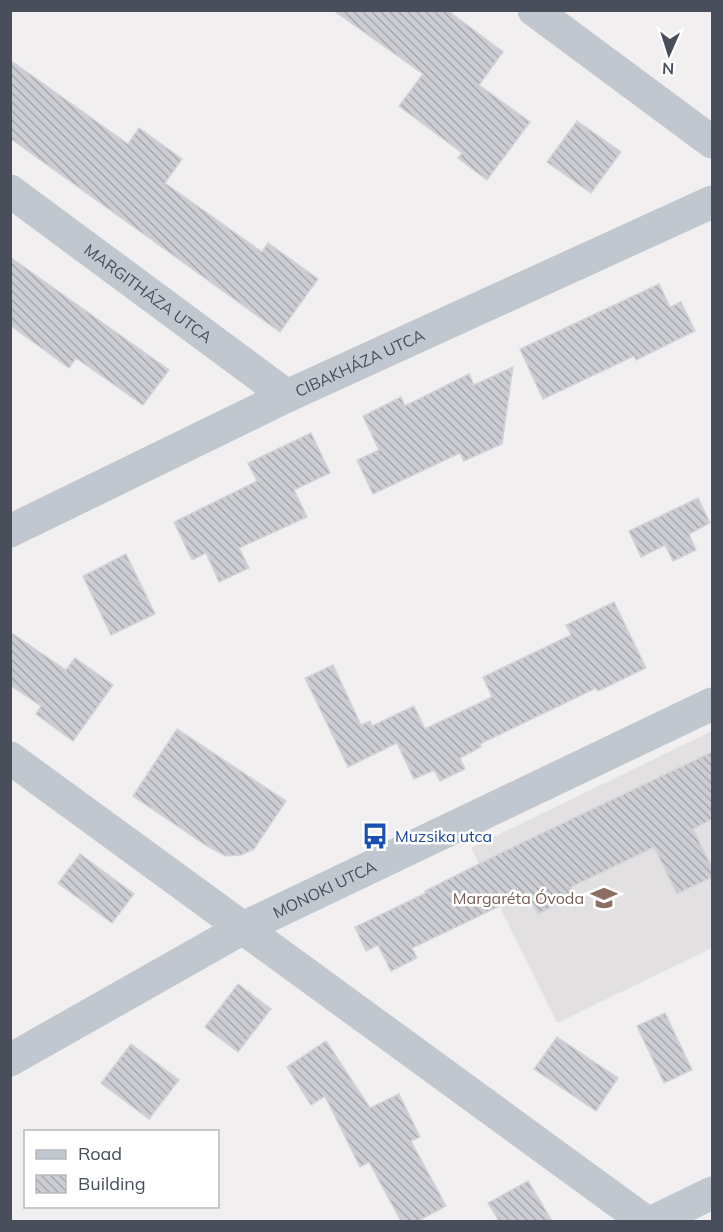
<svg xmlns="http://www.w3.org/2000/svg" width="723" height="1232" viewBox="0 0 723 1232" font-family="Mulish,sans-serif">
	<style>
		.education { fill: #e2e0e0 }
		.building { fill: url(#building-back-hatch); stroke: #d3d4da; stroke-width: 1.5 }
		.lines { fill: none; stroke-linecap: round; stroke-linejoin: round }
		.minor { stroke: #c0c7cf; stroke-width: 33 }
		.labels { text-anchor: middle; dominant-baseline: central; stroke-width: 5; stroke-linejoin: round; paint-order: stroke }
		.street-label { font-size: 16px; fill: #484f5a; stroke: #fff }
		.transit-label { font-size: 16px; fill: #164399; stroke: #fff; text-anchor: start }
		.education-label { font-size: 16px; fill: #785e54; stroke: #fff; text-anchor: end }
	</style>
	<defs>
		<pattern id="building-back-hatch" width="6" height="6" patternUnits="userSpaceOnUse" patternTransform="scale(1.5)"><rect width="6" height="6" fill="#cccdd3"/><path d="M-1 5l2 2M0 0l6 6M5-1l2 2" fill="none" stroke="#a8a9ae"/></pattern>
	</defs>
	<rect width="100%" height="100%" fill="#f1efef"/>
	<path class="education" d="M 712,731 L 712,948 L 557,1023 L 471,848 Z"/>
	<g class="building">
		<path d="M 333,10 L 447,10 L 503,52 L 479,85 L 530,122 L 487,180 L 458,158 L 462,153 L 399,106 L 423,74 Z"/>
		<path d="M 10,60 L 128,144 L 139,128 L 182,159 L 165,183 L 262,252 L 268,243 L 318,279 L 280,332 L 10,138 Z"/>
		<path d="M 577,121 L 621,152 L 591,193 L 547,162 Z"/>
		<path d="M 10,257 L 169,370 L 143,405 L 76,358 L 69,368 L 10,325 Z"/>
		<path d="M 659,284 L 670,307 L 681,302 L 695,331 L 636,360 L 634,356 L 543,399 L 520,349 Z"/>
		<path d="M 513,367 L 502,444 L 464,461 L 460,453 L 373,494 L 357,460 L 379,450 L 363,416 L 401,397 L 405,406 L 469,374 L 474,385 Z"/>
		<path d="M 311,433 L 330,473 L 294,490 L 307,517 L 239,548 L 249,568 L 219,582 L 206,553 L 192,560 L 174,522 L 257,481 L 248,463 Z"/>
		<path d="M 698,498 L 710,523 L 689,534 L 696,550 L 673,561 L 665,545 L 641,557 L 629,531 Z"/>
		<path d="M 126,554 L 155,614 L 111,635 L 83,576 Z"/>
		<path d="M 614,602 L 646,668 L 598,691 L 596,688 L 480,744 L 481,747 L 460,758 L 465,769 L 440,781 L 434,770 L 414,779 L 397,743 L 348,767 L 305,678 L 333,665 L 361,725 L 370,721 L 372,726 L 414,706 L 425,729 L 492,697 L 483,677 L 571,635 L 566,625 Z"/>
		<path d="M 10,632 L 66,670 L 75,658 L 113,685 L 73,741 L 36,714 L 41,706 L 10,685 Z"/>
		<path d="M 177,729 L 286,801 L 254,849 L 241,855 L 226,856 L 207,846 L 133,796 Z"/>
		<path d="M 712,752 L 712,819 L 693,829 L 712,868 L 712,877 L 677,894 L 654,847 L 571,887 L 575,896 L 538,914 L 527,893 L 412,948 L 417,958 L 391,971 L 378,945 L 366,951 L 355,927 L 426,893 L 425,891 L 507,850 Z"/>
		<path d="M 80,854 L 134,894 L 112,923 L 58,883 Z"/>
		<path d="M 238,984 L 271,1009 L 238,1052 L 205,1027 Z"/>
		<path d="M 665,1013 L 692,1070 L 664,1083 L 637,1026 Z"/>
		<path d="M 557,1037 L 618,1078 L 596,1111 L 534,1069 Z"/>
		<path d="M 326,1041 L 370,1108 L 399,1094 L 420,1137 L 411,1141 L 446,1206 L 418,1221 L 401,1221 L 369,1162 L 360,1167 L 325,1096 L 311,1105 L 287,1067 Z"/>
		<path d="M 131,1044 L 179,1080 L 149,1119 L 101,1083 Z"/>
		<path d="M 528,1181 L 552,1221 L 499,1221 L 488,1203 Z"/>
	</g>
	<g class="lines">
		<g class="minor">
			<path d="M 534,10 L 712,142"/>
			<path id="s1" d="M 10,191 L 287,396"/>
			<path id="s2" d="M 10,531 L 287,396 L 712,202"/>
			<path d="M 10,758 L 646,1222"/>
			<path id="s3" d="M 10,1060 L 243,928 L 712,704"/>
			<path d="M 652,1222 L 712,1193"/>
		</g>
	</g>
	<defs>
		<g id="bus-bare" transform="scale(2.07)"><path d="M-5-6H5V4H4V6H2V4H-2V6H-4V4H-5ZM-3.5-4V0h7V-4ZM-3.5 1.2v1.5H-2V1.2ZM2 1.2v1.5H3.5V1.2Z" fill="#1a4fb4" stroke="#fff" stroke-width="2.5" paint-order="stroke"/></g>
		<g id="school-bare" transform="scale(2.07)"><path d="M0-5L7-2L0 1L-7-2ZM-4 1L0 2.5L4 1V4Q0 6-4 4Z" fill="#8d6e63" stroke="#fff" stroke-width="2.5" paint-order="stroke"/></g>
	</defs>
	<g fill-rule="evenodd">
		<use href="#bus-bare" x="375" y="836"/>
		<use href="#school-bare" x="604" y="898"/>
	</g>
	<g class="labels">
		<g class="street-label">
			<text stroke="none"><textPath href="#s1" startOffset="172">MARGITHÁZA UTCA</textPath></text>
			<text stroke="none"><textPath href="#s2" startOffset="388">CIBAKHÁZA UTCA</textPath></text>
			<text stroke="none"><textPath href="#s3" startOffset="358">MONOKI UTCA</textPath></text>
		</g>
		<g class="transit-label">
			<text x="395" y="836">Muzsika utca</text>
		</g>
		<g class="education-label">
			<text x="584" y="898">Margaréta Óvoda</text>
		</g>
	</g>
	<rect width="723" height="1232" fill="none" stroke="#484f5a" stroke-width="24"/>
	<rect x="24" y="1130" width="195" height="78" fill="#ffffff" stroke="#b6b9bd" stroke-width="1.5"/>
	<rect x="36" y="1150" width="30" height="9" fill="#c0c7cf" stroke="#b6b9bd" stroke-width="1.5"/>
	<text x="78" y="1160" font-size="18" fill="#484f5a">Road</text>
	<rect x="36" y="1175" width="30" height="18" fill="url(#building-back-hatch)" stroke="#b6b9bd" stroke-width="1.5"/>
	<text x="78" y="1190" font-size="18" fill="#484f5a">Building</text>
	<g transform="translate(669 54) rotate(183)" stroke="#ffffff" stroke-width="4.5" paint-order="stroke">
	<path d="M0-4.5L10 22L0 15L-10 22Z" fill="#484f5a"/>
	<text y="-9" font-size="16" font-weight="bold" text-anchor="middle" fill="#484f5a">N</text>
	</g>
</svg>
